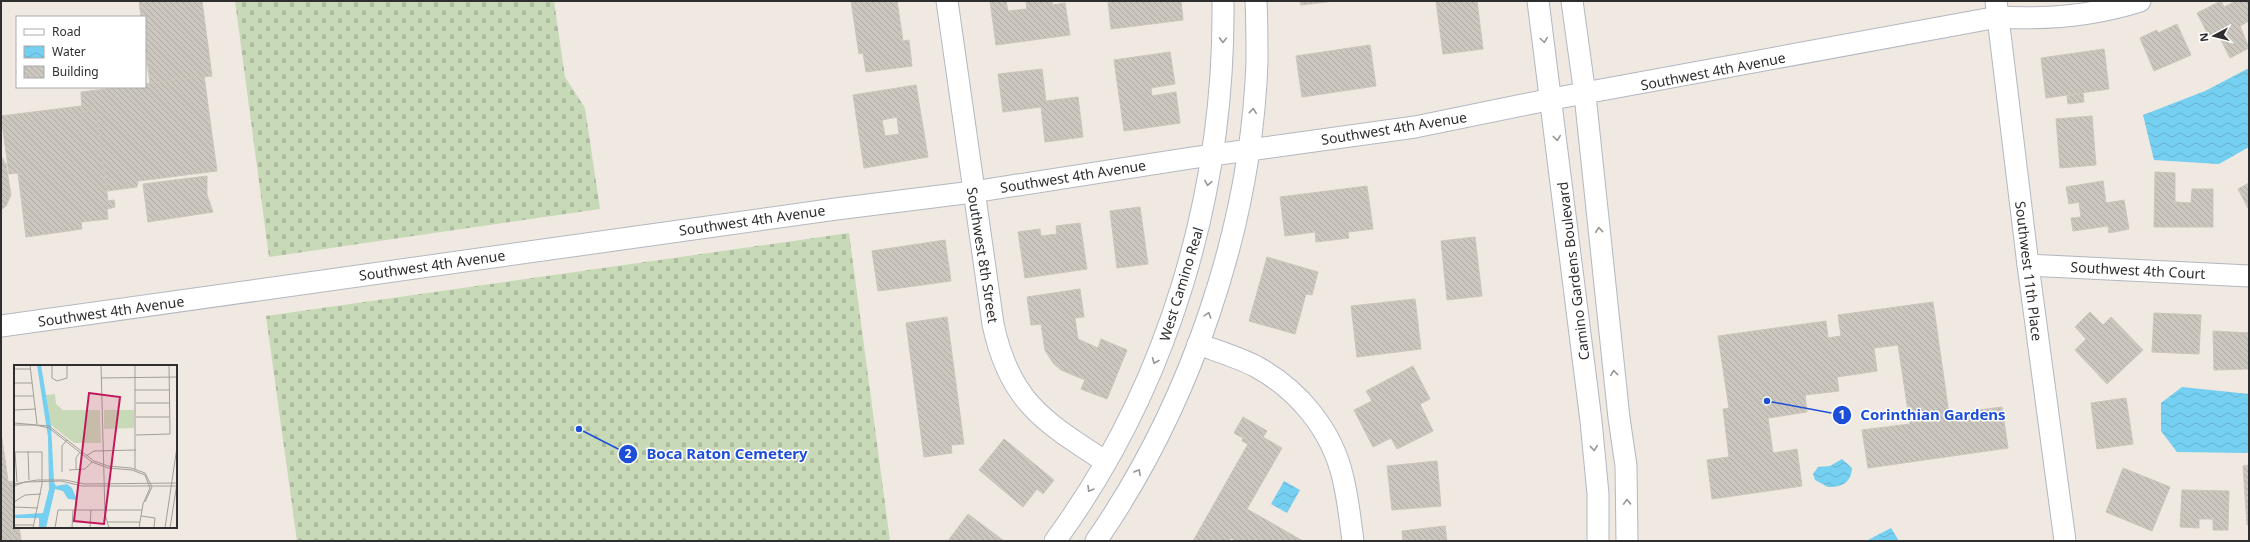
<svg xmlns="http://www.w3.org/2000/svg" width="2250" height="542" viewBox="0 0 2250 542" font-family="'Noto Sans',sans-serif">
	<style>
		.cemetery { fill: url(#cemetery-stones) }
		.water { fill: url(#water-waves) }
		.building { fill: url(#building-back-hatch); stroke: #cbc5ba; fill-rule: evenodd }
		.lines { fill: none; stroke-linecap: round; stroke-linejoin: round }
		.minor-casing { stroke: #b4b7c1; stroke-width: 23 }
		.minor { stroke: #fff; stroke-width: 21 }
		.oneway { stroke: #969696 }
		.labels { text-anchor: middle; dominant-baseline: central; stroke-width: 3; stroke-linejoin: round; paint-order: stroke }
		.street-label { font-size: 14px; fill: #2e2e2e; stroke: #fff }
		.inset-road { fill: none; stroke: #a29e99; stroke-width: 1 }
		.view { fill: #c2185b; fill-opacity: 0.15; stroke: #c2185b; stroke-width: 2 }
		.inset-edge { fill: none; stroke: #2e2e2e; stroke-width: 2 }
		.leader { fill: none; stroke: #1d4ed8; stroke-width: 1.5 }
		.callout-dot { fill: #1d4ed8; stroke: #fff; stroke-width: 1.5 }
		.mark-label { font-size: 12px; text-anchor: middle; font-weight: bold; fill: #fff }
		.callout-label { font-size: 15px; text-anchor: middle; font-weight: bold; fill: #1d4ed8; stroke: #fff; stroke-width: 3; stroke-linejoin: round; paint-order: stroke }
	</style>
	<defs>
		<pattern id="cemetery-stones" width="16" height="16" patternUnits="userSpaceOnUse"><rect width="16" height="16" fill="#c8d9b8"/><path d="M2 7V4a2 2 0 0 1 4 0v3zM10 15v-3a2 2 0 0 1 4 0v3z" fill="#acbb9e"/></pattern>
		<pattern id="water-waves" width="16" height="10" patternUnits="userSpaceOnUse"><rect width="16" height="10" fill="#75cff0"/><path d="M0 5q4-4 8 0t8 0" fill="none" stroke="#66b2ce"/></pattern>
		<pattern id="building-back-hatch" width="6" height="6" patternUnits="userSpaceOnUse"><rect width="6" height="6" fill="#cbc7bf"/><path d="M-1 5l2 2M0 0l6 6M5-1l2 2" fill="none" stroke="#afaba4"/></pattern>
	</defs>
	<rect width="100%" height="100%" fill="#efe9e1"/>
	<g class="cemetery">
		<path d="M 235,1 L 554,1 L 565,77 L 585,108 L 600,209 L 269,257 Z"/>
		<path d="M 849,233 L 890,541 L 297,541 L 266,316 Z"/>
	</g>
	<g class="water">
		<path d="M 2249,68 L 2249,147 L 2219,164 L 2154,160 L 2143,115 L 2205,91 Z"/>
		<path d="M 2182,387 L 2249,394 L 2249,453 L 2177,452 L 2161,431 L 2161,403 Z"/>
		<path d="M 1842,459 L 1852,468 C 1851,483 1842,487 1828,487 L 1815,480 L 1813,474 L 1818,467 L 1830,466 Z"/>
		<path d="M 1284,481 L 1300,490 L 1287,513 L 1271,504 Z"/>
		<path d="M 1891,528 L 1899,541 L 1866,541 Z"/>
	</g>
	<g class="building">
		<path d="M 139,1 L 202,1 L 212,76 L 150,83 L 145,47 L 145,17 L 141,17 Z"/>
		<path d="M 851,1 L 897,1 L 903,41 L 909,40 L 912,66 L 866,72 L 863,53 L 859,54 Z"/>
		<path d="M 990,1 L 1006,1 L 1008,11 L 1027,9 L 1026,1 L 1052,1 L 1053,5 L 1065,3 L 1070,35 L 996,45 Z"/>
		<path d="M 1108,1 L 1181,1 L 1183,20 L 1111,29 Z"/>
		<path d="M 1300,1 L 1335,1 L 1301,5 Z"/>
		<path d="M 1436,1 L 1477,1 L 1483,49 L 1443,54 Z"/>
		<path d="M 2221,1 L 2224,7 L 2236,1 L 2249,1 L 2249,21 L 2240,26 L 2249,48 L 2230,58 L 2217,32 L 2209,36 L 2197,13 Z"/>
		<path d="M 2177,24 L 2191,55 L 2154,71 L 2140,38 L 2157,30 L 2158,33 Z"/>
		<path d="M 1370,45 L 1376,86 L 1302,97 L 1296,56 Z"/>
		<path d="M 2104,49 L 2109,89 L 2046,98 L 2041,58 Z"/>
		<path d="M 1170,52 L 1175,84 L 1151,88 L 1152,96 L 1176,92 L 1180,123 L 1124,131 L 1114,60 Z"/>
		<path d="M 1042,69 L 1046,101 L 1078,97 L 1083,137 L 1045,142 L 1041,107 L 1003,112 L 998,74 Z"/>
		<path d="M 204,76 L 217,171 L 138,181 L 137,187 L 107,191 L 96,110 L 82,112 L 81,92 L 122,87 L 145,87 L 145,84 Z"/>
		<path d="M 916,85 L 928,157 L 864,168 L 853,95 ZM 897,117 L 899,134 L 885,136 L 882,120 Z"/>
		<path d="M 2083,93 L 2084,102 L 2068,104 L 2067,96 Z"/>
		<path d="M 81,106 L 82,112 L 96,110 L 108,201 L 114,200 L 115,207 L 107,209 L 108,219 L 81,222 L 82,229 L 26,237 L 18,173 L 9,174 L 1,116 Z"/>
		<path d="M 2092,116 L 2096,165 L 2060,168 L 2056,119 Z"/>
		<path d="M 1,156 L 6,164 L 11,195 L 6,206 L 1,210 Z"/>
		<path d="M 2155,172 L 2175,173 L 2175,202 L 2191,203 L 2192,189 L 2213,189 L 2213,227 L 2154,227 Z"/>
		<path d="M 207,176 L 207,195 L 213,212 L 148,222 L 143,184 Z"/>
		<path d="M 2103,181 L 2106,203 L 2124,200 L 2129,229 L 2109,233 L 2108,226 L 2073,231 L 2071,218 L 2081,217 L 2079,202 L 2069,204 L 2066,187 Z"/>
		<path d="M 2249,183 L 2249,210 L 2238,189 Z"/>
		<path d="M 1367,186 L 1373,229 L 1348,232 L 1349,238 L 1316,242 L 1315,232 L 1285,236 L 1280,197 Z"/>
		<path d="M 1140,207 L 1148,264 L 1117,268 L 1110,211 Z"/>
		<path d="M 1080,223 L 1087,269 L 1025,278 L 1018,232 L 1040,229 L 1041,236 L 1057,234 L 1056,226 Z"/>
		<path d="M 1475,237 L 1482,296 L 1447,300 L 1441,241 Z"/>
		<path d="M 945,240 L 951,281 L 878,291 L 872,251 Z"/>
		<path d="M 1267,257 L 1318,272 L 1312,295 L 1306,294 L 1295,334 L 1249,321 Z"/>
		<path d="M 1080,289 L 1084,317 L 1075,318 L 1078,339 L 1098,348 L 1101,339 L 1127,350 L 1107,399 L 1081,389 L 1085,380 L 1061,370 L 1053,363 L 1045,350 L 1041,324 L 1031,325 L 1027,297 Z"/>
		<path d="M 1415,299 L 1421,349 L 1357,357 L 1351,306 Z"/>
		<path d="M 1933,302 L 1949,414 L 2002,407 L 2008,448 L 1868,468 L 1862,430 L 1910,424 L 1898,345 L 1874,348 L 1877,371 L 1837,377 L 1839,391 L 1805,395 L 1807,412 L 1768,418 L 1773,453 L 1797,449 L 1802,486 L 1712,499 L 1707,460 L 1729,457 L 1723,409 L 1729,408 L 1718,336 L 1826,321 L 1828,338 L 1841,336 L 1838,315 Z"/>
		<path d="M 2090,312 L 2103,325 L 2111,317 L 2143,350 L 2107,384 L 2075,350 L 2086,339 L 2075,327 Z"/>
		<path d="M 2154,313 L 2201,315 L 2199,354 L 2152,352 Z"/>
		<path d="M 947,317 L 964,444 L 951,445 L 952,453 L 924,457 L 906,323 Z"/>
		<path d="M 2213,331 L 2249,333 L 2249,369 L 2214,370 Z"/>
		<path d="M 1413,366 L 1430,399 L 1420,404 L 1433,431 L 1397,449 L 1391,438 L 1373,447 L 1354,410 L 1372,401 L 1366,391 Z"/>
		<path d="M 2126,398 L 2133,444 L 2097,449 L 2091,403 Z"/>
		<path d="M 1243,417 L 1267,431 L 1263,437 L 1282,448 L 1247,509 L 1303,541 L 1237,541 L 1231,538 L 1229,541 L 1193,541 L 1248,444 L 1242,441 L 1243,438 L 1234,433 Z"/>
		<path d="M 1,433 L 8,482 L 15,481 L 15,527 L 19,527 L 21,541 L 1,541 Z"/>
		<path d="M 1,433 L 8,482 L 15,481 L 15,527 L 19,527 L 21,541 L 1,541 Z"/>
		<path d="M 1004,439 L 1054,480 L 1043,494 L 1037,489 L 1023,507 L 979,470 Z"/>
		<path d="M 1437,461 L 1441,506 L 1392,510 L 1387,466 Z"/>
		<path d="M 2249,465 L 2249,525 L 2247,525 L 2243,466 Z"/>
		<path d="M 2123,468 L 2170,487 L 2152,531 L 2106,512 Z"/>
		<path d="M 2182,490 L 2229,491 L 2228,530 L 2213,530 L 2213,519 L 2199,519 L 2199,528 L 2180,527 Z"/>
		<path d="M 968,514 L 1004,541 L 948,541 Z"/>
		<path d="M 1445,526 L 1447,541 L 1403,541 L 1402,531 Z"/>
	</g>
	<g class="lines">
		<g class="minor-casing">
			<g id="minor">
				<path d="M 947,1 L 993,324 C 1009,401 1044,422 1106,462"/>
				<path d="M 1538,1 L 1591,421 L 1598,494 L 1598,541"/>
				<path d="M 1572,1 L 1585,95 L 1619,418 L 1626,466 L 1627,541"/>
				<path d="M 1996,1 L 2028,265 L 2065,541"/>
				<path d="M 2028,265 L 2249,276"/>
				<path d="M 1,326 L 836,209 L 973,192 L 1191,158 L 1415,127 L 1552,99 L 1998,17 C 2048,20 2093,16 2140,1"/>
				<path d="M 1198,344 C 1217,351 1237,357 1255,366 C 1298,389 1332,430 1343,478 C 1348,498 1350,520 1353,541"/>
				<path d="M 1055,541 C 1169,385 1225,193 1223,1"/>
				<path d="M 1096,541 C 1190,405 1251,228 1257,62 C 1257,41 1257,21 1256,1"/>
			</g>
		</g>
		<use href="#minor" class="minor"/>
	</g>
	<defs><path id="oneway-chevron" d="M-2-3.5L2.5 0L-2 3.5" fill="none" stroke-width="1.6" stroke-linecap="round" stroke-linejoin="round"/></defs>
	<g class="oneway">
		<use href="#oneway-chevron" transform="translate(1223 40) rotate(91)"/>
		<use href="#oneway-chevron" transform="translate(1544 40) rotate(82)"/>
		<use href="#oneway-chevron" transform="translate(1253 111) rotate(-84)"/>
		<use href="#oneway-chevron" transform="translate(1557 138) rotate(83)"/>
		<use href="#oneway-chevron" transform="translate(1208 183) rotate(100)"/>
		<use href="#oneway-chevron" transform="translate(1599 230) rotate(-96)"/>
		<use href="#oneway-chevron" transform="translate(1208 315) rotate(-72)"/>
		<use href="#oneway-chevron" transform="translate(1155 361) rotate(113)"/>
		<use href="#oneway-chevron" transform="translate(1614 373) rotate(-96)"/>
		<use href="#oneway-chevron" transform="translate(1594 448) rotate(84)"/>
		<use href="#oneway-chevron" transform="translate(1138 472) rotate(-61)"/>
		<use href="#oneway-chevron" transform="translate(1090 489) rotate(121)"/>
		<use href="#oneway-chevron" transform="translate(1627 502) rotate(-92)"/>
	</g>
	<g class="labels">
		<g class="street-label">
			<text transform="translate(1713 71) rotate(-11)">Southwest 4th Avenue</text>
			<text transform="translate(1394 128) rotate(-9)">Southwest 4th Avenue</text>
			<text transform="translate(1073 176) rotate(-9)">Southwest 4th Avenue</text>
			<text transform="translate(752 220) rotate(-8)">Southwest 4th Avenue</text>
			<text transform="translate(983 255) rotate(81)">Southwest 8th Street</text>
			<text transform="translate(432 265) rotate(-8)">Southwest 4th Avenue</text>
			<text transform="translate(2138 270) rotate(3)">Southwest 4th Court</text>
			<text transform="translate(1573 271) rotate(-97)">Camino Gardens Boulevard</text>
			<text transform="translate(2029 271) rotate(83)">Southwest 11th Place</text>
			<text transform="translate(1181 284) rotate(-73)">West Camino Real</text>
			<text transform="translate(111 311) rotate(-8)">Southwest 4th Avenue</text>
		</g>
	</g>
	<g transform="translate(14 365)">
		<rect width="163" height="163" fill="#efe9e1"/>
		<path d="M 41,29 L 42,39 L 49,45 L 86,45 L 87,78 L 60,78 L 37,60 L 32,30 ZM 90,45 L 120,45 L 120,63 L 90,64 Z" fill="#c8d9b8"/>
		<path d="M 23,0 L 27,0 L 37,60 L 40,117 L 42,121 L 53,119 L 58,123 L 63,135 L 54,134 L 49,126 L 41,124 L 32,163 L 25,163 L 25,153 L 0,153 L 0,150 L 29,148 L 35,124 L 34,72 Z" fill="#75cff0"/>
		<path class="inset-road" d="M 16,0 L 23,59M 38,0 L 38,13 L 43,16M 87,0 L 91,149 L 95,163M 0,4 L 16,4M 87,13 L 163,12M 43,16 L 53,13 L 53,0M 0,18 L 18,18M 121,25 L 155,25M 0,31 L 20,31M 122,38 L 155,38M 0,45 L 22,44M 122,52 L 155,52M 0,58 L 35,61 L 80,96 L 94,101 L 117,103 L 131,108 L 138,122 L 131,137M 0,60 L 21,60 L 35,63 L 78,97 L 94,103 L 118,105 L 131,110 L 136,123 L 129,139 L 125,163M 122,70 L 156,69 L 155,0M 14,86 L 15,115M 0,87 L 28,87 L 28,119 L 19,163M 1,87 L 3,117M 72,91 L 80,86 L 122,85M 121,104 L 121,0M 55,105 L 71,104 L 78,97M 62,105 L 62,93 L 66,87M 48,107 L 48,81 L 53,75M 0,119 L 23,115 L 51,115 L 71,119 L 163,118M 0,121 L 11,117 L 47,116 L 68,121 L 163,121M 0,137 L 11,130 L 27,129M 0,142 L 24,143M 127,151 L 141,153 L 140,163M 93,157 L 126,157M 0,160 L 19,160M 41,163 L 44,145 L 128,145M 58,163 L 59,145M 76,163 L 77,145M 151,163 L 163,82M 156,163 L 163,118"/>
		<path class="view" d="M 75,28 L 106,32 L 90,159 L 60,156 Z"/>
		<rect width="163" height="163" class="inset-edge"/>
	</g>
	<path class="leader" d="M1767 401L1842 415M579 429L628 454"/>
	<g class="callout-dot">
		<circle cx="1767" cy="401" r="4"/>
		<circle cx="579" cy="429" r="4"/>
		<circle cx="1842" cy="415" r="10"/>
		<circle cx="628" cy="454" r="10"/>
	</g>
	<g class="mark-label">
		<text x="1842" y="419">1</text>
		<text x="628" y="458">2</text>
	</g>
	<g class="callout-label">
		<text x="1933" y="420">Corinthian Gardens</text>
		<text x="727" y="459">Boca Raton Cemetery</text>
	</g>
	<rect width="2250" height="542" fill="none" stroke="#2e2e2e" stroke-width="4"/>
	<rect x="16" y="16" width="130" height="72" fill="#ffffff" stroke="#ababab"/>
	<rect x="24" y="29" width="20" height="6" fill="#ffffff" stroke="#ababab"/>
	<text x="52" y="36" font-size="12" fill="#2e2e2e">Road</text>
	<rect x="24" y="46" width="20" height="12" fill="url(#water-waves)" stroke="#ababab"/>
	<text x="52" y="56" font-size="12" fill="#2e2e2e">Water</text>
	<rect x="24" y="66" width="20" height="12" fill="url(#building-back-hatch)" stroke="#ababab"/>
	<text x="52" y="76" font-size="12" fill="#2e2e2e">Building</text>
	<g transform="translate(2214 36) rotate(263)" stroke="#ffffff" stroke-width="3" paint-order="stroke">
	<path d="M0-3L7 15L0 10L-7 15Z" fill="#2e2e2e"/>
	<text y="-6" font-size="11" font-weight="bold" text-anchor="middle" fill="#2e2e2e">N</text>
	</g>
</svg>
